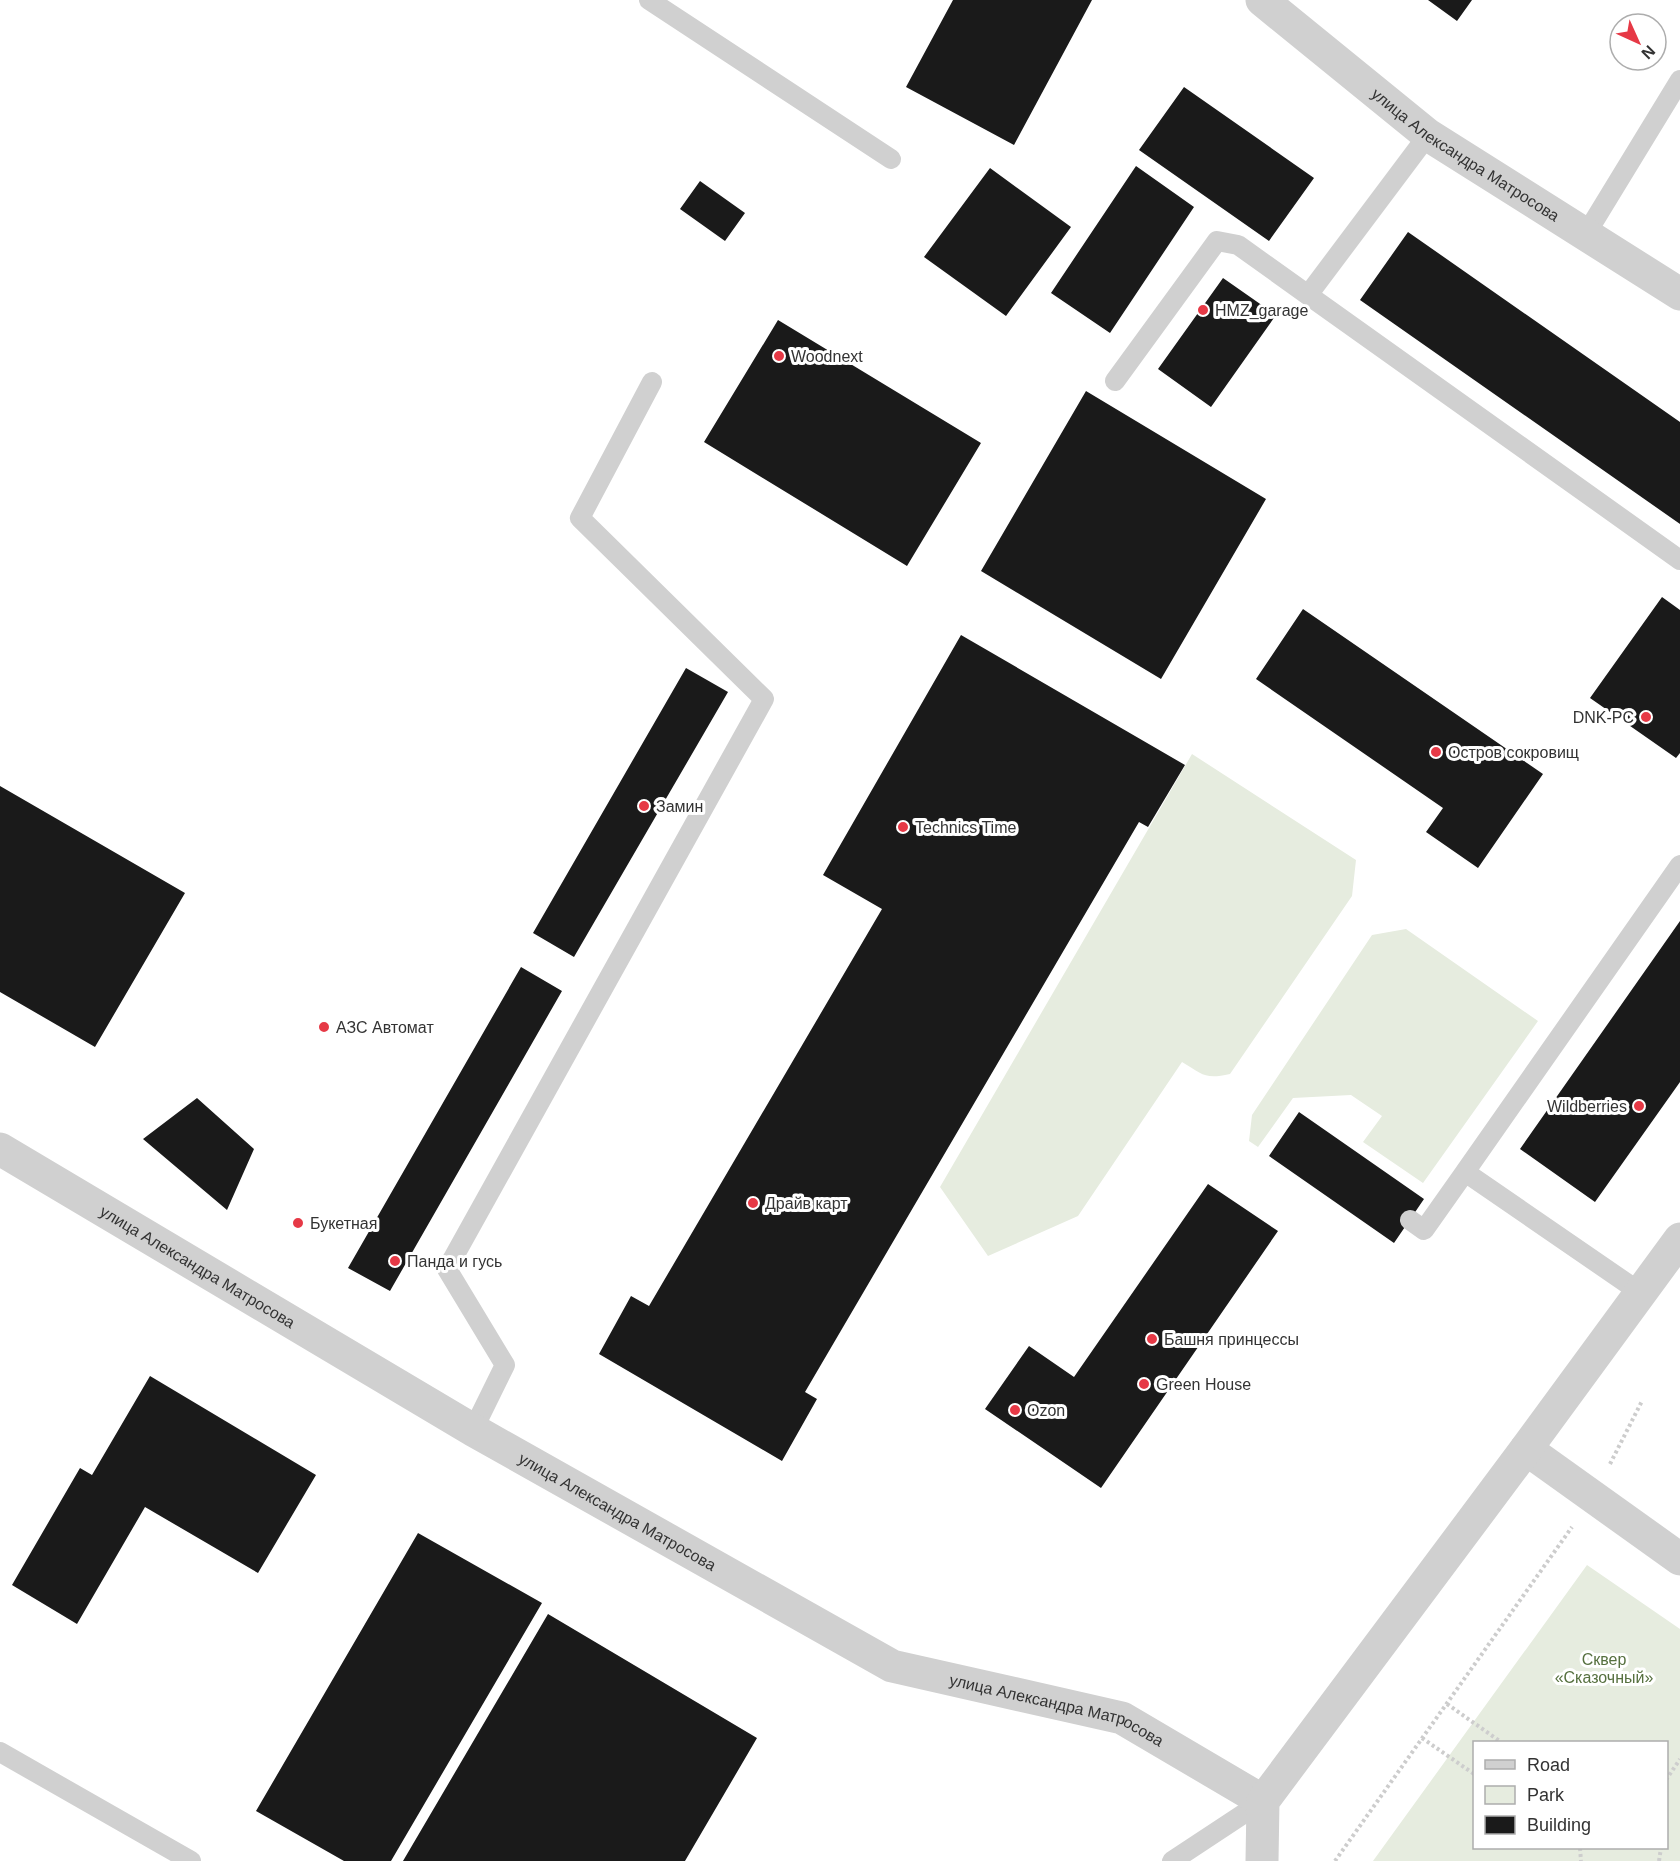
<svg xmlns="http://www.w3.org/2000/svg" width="1680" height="1861" font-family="Arial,sans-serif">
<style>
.green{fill:#e6ecdf;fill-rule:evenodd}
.building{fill:#1a1a1a}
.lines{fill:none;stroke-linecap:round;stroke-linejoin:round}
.path{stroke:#cdcdcd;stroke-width:4;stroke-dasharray:3 3;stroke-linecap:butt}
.lane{stroke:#d0d0d0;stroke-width:20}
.street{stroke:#d0d0d0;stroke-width:33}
.poi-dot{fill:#e63946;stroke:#fff;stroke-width:2}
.labels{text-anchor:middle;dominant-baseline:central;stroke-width:6;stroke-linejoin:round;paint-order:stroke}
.street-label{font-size:16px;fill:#333;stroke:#fff}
.poi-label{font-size:16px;fill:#333;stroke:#fff;text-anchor:start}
.park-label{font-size:16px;fill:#56703f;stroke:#fff}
</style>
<rect width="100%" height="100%" fill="#fff"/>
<path class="green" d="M 1192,754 L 1356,860 L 1352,896 L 1230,1074 C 1204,1080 1203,1074 1182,1062 L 1078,1216 L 988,1256 L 940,1187 Z
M 1406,929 L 1538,1021 L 1423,1183 L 1363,1142 L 1382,1116 L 1351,1095 L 1293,1098 L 1258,1147 L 1249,1141 L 1252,1115 L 1372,935 Z
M 1587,1565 L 1680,1629 L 1680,1861 L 1373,1861 ZM 1474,1742 L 1666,1742 L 1666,1848 L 1474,1848 Z"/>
<path class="building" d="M 953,0 L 1092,0 L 1014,145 L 906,87 Z
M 1428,0 L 1472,0 L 1457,21 Z
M 1184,87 L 1314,178 L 1269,241 L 1139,150 Z
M 1136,166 L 1194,207 L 1110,333 L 1051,293 Z
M 990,168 L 1071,227 L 1006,316 L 924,257 Z
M 700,181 L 745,213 L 725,241 L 680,209 Z
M 1408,232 L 1680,422 L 1680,524 L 1360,300 Z
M 1223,278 L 1276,315 L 1211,407 L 1158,369 Z
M 778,320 L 981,443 L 907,566 L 704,442 Z
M 1086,391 L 1266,499 L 1161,679 L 981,571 Z
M 1662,597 L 1680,610 L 1680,753 L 1676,758 L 1590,698 Z
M 1303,609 L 1543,774 L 1478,868 L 1426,832 L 1443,808 L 1256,679 Z
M 961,635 L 1185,765 L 1148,827 L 1139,822 L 805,1392 L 817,1399 L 782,1461 L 599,1354 L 631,1296 L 649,1306 L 882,909 L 823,875 Z
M 686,668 L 728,692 L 574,957 L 533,933 Z
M 0,786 L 185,893 L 95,1047 L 0,992 Z
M 1680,921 L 1680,1082 L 1595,1202 L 1520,1149 Z
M 521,967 L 562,991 L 390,1291 L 348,1268 Z
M 197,1098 L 254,1149 L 227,1210 L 143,1139 Z
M 1299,1112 L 1424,1199 L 1394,1243 L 1269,1156 Z
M 1208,1184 L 1278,1231 L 1101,1488 L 985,1409 L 1029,1346 L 1074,1377 Z
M 150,1376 L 316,1475 L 258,1573 L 145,1507 L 77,1624 L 12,1585 L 80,1468 L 92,1475 Z
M 418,1533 L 542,1603 L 391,1861 L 344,1861 L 256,1811 Z
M 548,1614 L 757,1738 L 685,1861 L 403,1861 Z"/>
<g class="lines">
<path class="path" d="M 1610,1464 L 1642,1401
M 1447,1704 L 1501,1742
M 1422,1738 L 1474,1774
M 1666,1780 L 1680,1759
M 1580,1848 L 1581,1861
M 1335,1861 L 1572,1527
M 1659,1861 L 1661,1848"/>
<path class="lane" d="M 649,0 L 891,159
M 1428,135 L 1308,295 L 1680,560
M 1586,234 L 1680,80
M 1115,381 L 1217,241 L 1238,245 L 1308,295
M 1465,1172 L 1680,865
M 1410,1220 L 1424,1230 L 1465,1172 L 1641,1293
M 473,1430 L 505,1365 L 447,1269 L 764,699 L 580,518 L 652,382
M 0,1752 L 191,1861
M 1172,1861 L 1263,1801"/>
<g class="street">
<path id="s1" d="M 1262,0 L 1428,135 L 1680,294"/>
<path id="s2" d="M 0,1149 L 473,1430 L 892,1666 L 1122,1718 L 1263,1801"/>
<path d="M 1526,1449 L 1680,1559"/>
<path d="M 1262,1861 L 1263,1801 L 1526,1449 L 1680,1239"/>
</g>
</g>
<g class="poi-dot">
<circle cx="1203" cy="310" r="6"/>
<circle cx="779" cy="356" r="6"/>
<circle cx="1646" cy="717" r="6"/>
<circle cx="1436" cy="752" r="6"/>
<circle cx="644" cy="806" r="6"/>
<circle cx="903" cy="827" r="6"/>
<circle cx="324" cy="1027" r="6"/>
<circle cx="1639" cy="1106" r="6"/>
<circle cx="753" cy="1203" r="6"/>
<circle cx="298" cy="1223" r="6"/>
<circle cx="395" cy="1261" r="6"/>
<circle cx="1152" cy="1339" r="6"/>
<circle cx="1144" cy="1384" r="6"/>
<circle cx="1015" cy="1410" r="6"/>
</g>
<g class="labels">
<g class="street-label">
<text stroke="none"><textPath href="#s1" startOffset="256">улица Александра Матросова</textPath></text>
<text stroke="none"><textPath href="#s2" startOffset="230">улица Александра Матросова</textPath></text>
<text stroke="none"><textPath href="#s2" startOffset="716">улица Александра Матросова</textPath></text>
<text stroke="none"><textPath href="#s2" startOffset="1202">улица Александра Матросова</textPath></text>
</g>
<g class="poi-label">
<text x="1215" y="310">HMZ_garage</text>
<text x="791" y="356">Woodnext</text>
<text x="1634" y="717" text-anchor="end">DNK-PC</text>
<text x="1448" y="752">Остров сокровищ</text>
<text x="656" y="806">Замин</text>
<text x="915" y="827">Technics Time</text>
<text x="336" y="1027">АЗС Автомат</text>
<text x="1627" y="1106" text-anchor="end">Wildberries</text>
<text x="765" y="1203">Драйв карт</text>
<text x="310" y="1223">Букетная</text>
<text x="407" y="1261">Панда и гусь</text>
<text x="1164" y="1339">Башня принцессы</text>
<text x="1156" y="1384">Green House</text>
<text x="1027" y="1410">Ozon</text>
</g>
<g class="park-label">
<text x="1604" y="1659">Сквер<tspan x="1604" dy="18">«Сказочный»</tspan></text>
</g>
</g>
<rect x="1473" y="1741" width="195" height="108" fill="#ffffff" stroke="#adadad" stroke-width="1.5"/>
<rect x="1485" y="1760" width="30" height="9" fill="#d0d0d0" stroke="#adadad" stroke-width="1.5"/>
<text x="1527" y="1771" font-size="18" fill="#333333">Road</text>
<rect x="1485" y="1786" width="30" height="18" fill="#e6ecdf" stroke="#adadad" stroke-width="1.5"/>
<text x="1527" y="1801" font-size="18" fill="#333333">Park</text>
<rect x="1485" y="1816" width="30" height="18" fill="#1a1a1a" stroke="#adadad" stroke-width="1.5"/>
<text x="1527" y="1831" font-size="18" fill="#333333">Building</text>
<g transform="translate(1638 42) rotate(135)"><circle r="28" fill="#ffffff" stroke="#adadad" stroke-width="1.5"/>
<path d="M0-4.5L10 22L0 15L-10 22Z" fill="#e63946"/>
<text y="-9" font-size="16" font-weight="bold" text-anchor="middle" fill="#333333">N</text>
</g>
</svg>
